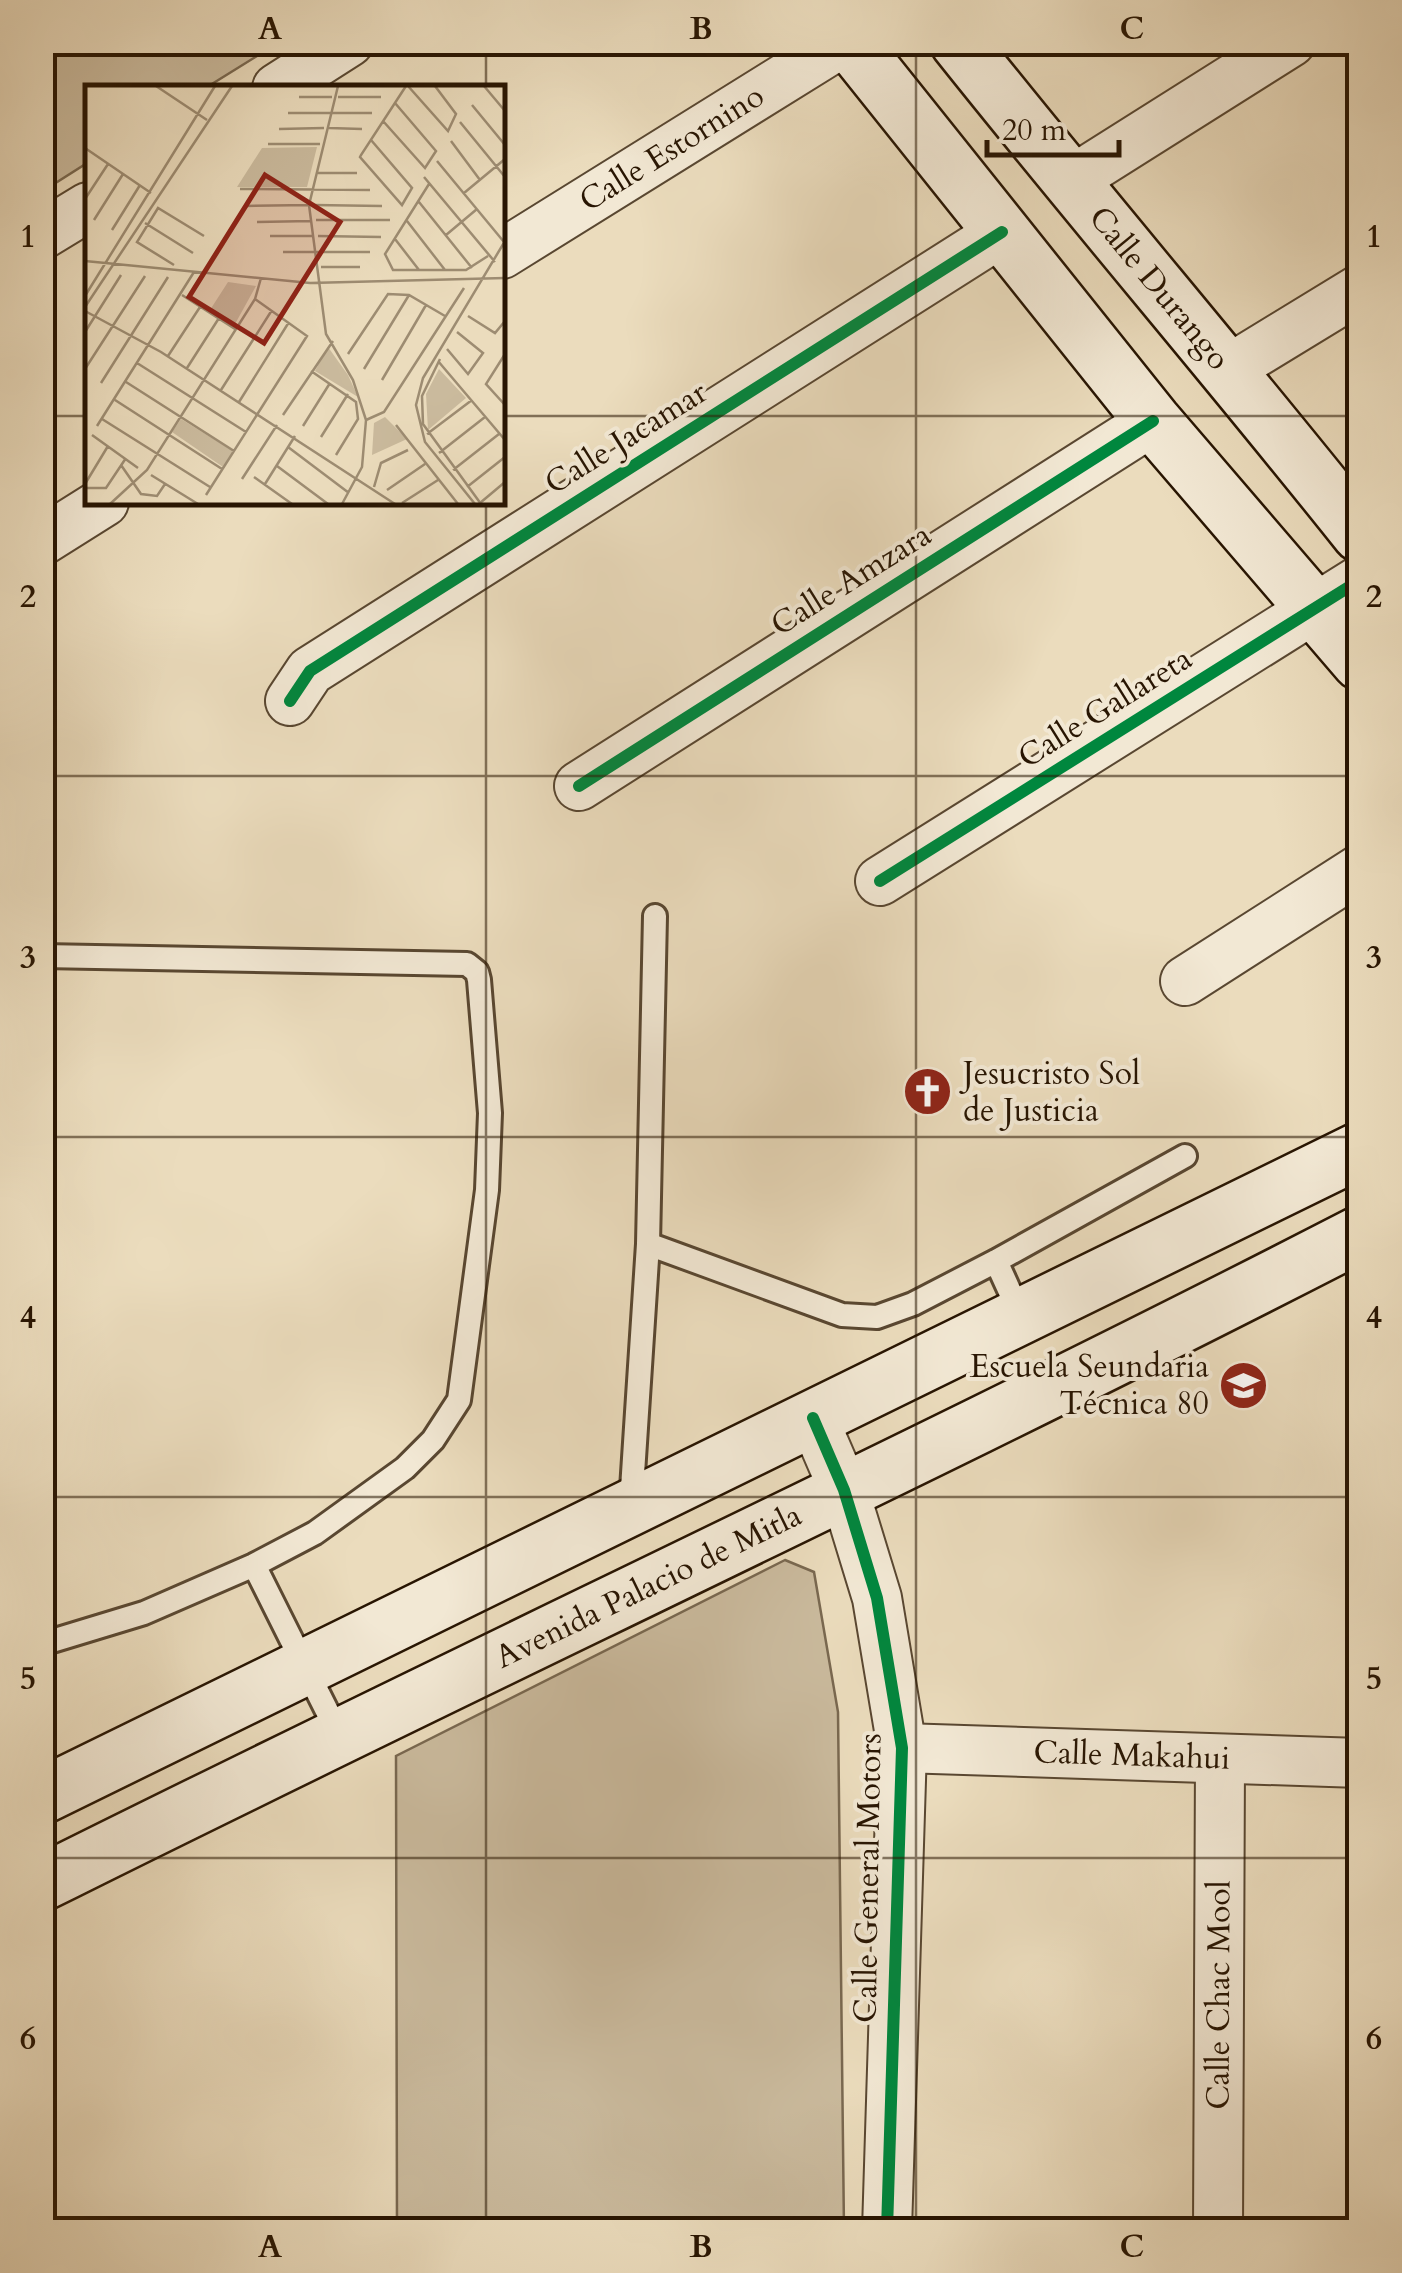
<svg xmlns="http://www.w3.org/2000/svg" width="1402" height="2273" font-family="Cardo,serif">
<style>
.green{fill:#caba9d;stroke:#796850;stroke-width:2.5}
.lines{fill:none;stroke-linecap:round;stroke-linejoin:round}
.service-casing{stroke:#594731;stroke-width:28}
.minor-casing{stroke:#594731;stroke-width:52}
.secondary-casing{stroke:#281502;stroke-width:60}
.service{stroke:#f2e8d4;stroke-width:22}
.minor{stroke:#f2e8d4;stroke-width:48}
.secondary{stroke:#f2e8d4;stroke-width:55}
.cycleway-casing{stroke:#f2e8d4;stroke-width:19}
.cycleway{stroke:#00873e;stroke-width:12}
.grid{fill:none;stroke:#281502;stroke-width:2.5;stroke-opacity:0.55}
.labels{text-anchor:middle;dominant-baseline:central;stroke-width:8;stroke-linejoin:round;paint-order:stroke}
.street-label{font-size:32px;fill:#281502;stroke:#f2e8d4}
.poi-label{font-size:32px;fill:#281502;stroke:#f2e8d4;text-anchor:start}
.inset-road{fill:none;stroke:#9d8c72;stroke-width:2.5}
.view{fill:#8f2418;fill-opacity:0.15;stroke:#8f2418;stroke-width:5}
.inset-edge{fill:none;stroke:#281502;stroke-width:5}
.neatline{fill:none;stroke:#281502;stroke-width:4}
.grid-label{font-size:32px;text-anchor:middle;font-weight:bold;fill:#281502}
</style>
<rect width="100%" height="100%" fill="#ebdcbd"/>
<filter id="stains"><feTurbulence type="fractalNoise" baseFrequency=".002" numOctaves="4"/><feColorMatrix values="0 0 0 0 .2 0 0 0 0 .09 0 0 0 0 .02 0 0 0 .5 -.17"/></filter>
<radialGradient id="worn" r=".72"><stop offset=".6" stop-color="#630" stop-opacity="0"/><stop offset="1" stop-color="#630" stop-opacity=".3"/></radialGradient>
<path class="green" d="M 43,42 L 278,42 L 278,43 L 207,87 L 88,88 L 87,163 L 43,191 Z
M 785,1560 L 814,1572 L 838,1712 L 844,2230 L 397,2230 L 396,1756 Z"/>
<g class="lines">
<defs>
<path id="service" d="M 42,956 L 467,964 L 477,972 L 479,980 L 490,1113 L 487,1190 L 459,1400 L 433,1440 L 405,1468 L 315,1533 L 254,1565 L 144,1613 L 42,1644
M 648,1244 L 842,1315 L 877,1317 L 913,1304 L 996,1261 L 1185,1156
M 996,1261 L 1021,1316
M 631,1504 L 648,1244 L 655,916
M 254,1565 L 339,1735"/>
<g id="minor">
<path d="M 277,88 L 349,42"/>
<path d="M 1069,182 L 1291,42"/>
<path d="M 42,235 L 88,207"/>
<path id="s1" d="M 502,254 L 843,42"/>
<path d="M 1229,369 L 1360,289"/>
<path d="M 42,541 L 104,502"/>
<path d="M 290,701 L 310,671 L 1002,232"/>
<path d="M 579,786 L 1153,421"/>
<path d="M 880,881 L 1360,580"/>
<path d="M 1185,981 L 1360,869"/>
<path d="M 813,1418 L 844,1490 L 877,1598 L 902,1748 L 887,2230"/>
<path id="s2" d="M 902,1748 L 1360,1763"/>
<path id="s3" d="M 1218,2230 L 1220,1759"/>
</g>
<g id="secondary">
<path d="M 850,42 L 1153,421 L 1360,662"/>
<path id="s4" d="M 958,42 C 1090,208 1228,368 1360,534"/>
<path d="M 42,1796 L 1360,1150"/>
<path id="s5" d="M 42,1883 C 480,1664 925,1458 1360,1234"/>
</g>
</defs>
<use href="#service" class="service-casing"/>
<use href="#minor" class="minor-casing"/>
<use href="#secondary" class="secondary-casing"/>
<use href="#service" class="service"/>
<use href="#minor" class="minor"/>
<use href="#secondary" class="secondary"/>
<defs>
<path id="cycleway" d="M 290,701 L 310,671 L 1002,232
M 579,786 L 1153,421
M 880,881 L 1360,580
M 813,1418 L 844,1490 L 877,1598 L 902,1748 L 887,2230"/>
</defs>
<use href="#cycleway" class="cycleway-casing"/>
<use href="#cycleway" class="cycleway"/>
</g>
<path class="grid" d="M 486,42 L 486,88M 916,42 L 916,2230M 42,416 L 88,416M 502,416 L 1360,416M 486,502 L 486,2230M 42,776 L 1360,776M 42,1137 L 1360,1137M 42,1497 L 1360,1497M 42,1858 L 1360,1858"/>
<defs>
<symbol id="church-disc" viewBox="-11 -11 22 22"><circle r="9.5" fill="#8f2418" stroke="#f2e8d4"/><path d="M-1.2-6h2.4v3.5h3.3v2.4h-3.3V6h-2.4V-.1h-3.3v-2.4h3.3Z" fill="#fff"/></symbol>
<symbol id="school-disc" viewBox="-11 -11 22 22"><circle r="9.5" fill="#8f2418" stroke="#f2e8d4"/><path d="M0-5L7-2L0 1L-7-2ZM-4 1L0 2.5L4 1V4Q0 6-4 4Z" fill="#fff"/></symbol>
</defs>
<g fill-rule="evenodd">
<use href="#church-disc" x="900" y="1064" width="55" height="55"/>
<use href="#school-disc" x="1216" y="1358" width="55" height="55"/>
</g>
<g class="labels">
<g class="street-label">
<text stroke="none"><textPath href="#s1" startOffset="200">Calle Estornino</textPath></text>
<text stroke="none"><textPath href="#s4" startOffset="318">Calle Durango</textPath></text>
<text transform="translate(626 438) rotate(-32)">Calle Jacamar</text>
<text transform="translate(851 580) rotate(-32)">Calle Amzara</text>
<text transform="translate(1105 708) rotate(-32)">Calle Gallareta</text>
<text stroke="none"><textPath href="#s5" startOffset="675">Avenida Palacio de Mitla</textPath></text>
<text stroke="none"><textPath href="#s2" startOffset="230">Calle Makahui</textPath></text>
<text transform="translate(868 1878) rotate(-89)">Calle General Motors</text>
<text stroke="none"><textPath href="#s3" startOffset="235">Calle Chac Mool</textPath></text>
</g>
<g class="poi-label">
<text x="963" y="1074">Jesucristo Sol<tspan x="963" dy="37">de Justicia</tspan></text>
<text x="1209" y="1367" text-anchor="end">Escuela Seundaria<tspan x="1209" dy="37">Técnica 80</tspan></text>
</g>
</g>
<g transform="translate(85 85)">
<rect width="420" height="420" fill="#ebdcbd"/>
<path d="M 232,62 L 222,102 L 152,102 L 177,63 ZM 143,197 L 171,201 L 150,239 L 125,225 ZM 243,262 L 263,290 L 273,312 L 230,286 ZM 354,284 L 381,313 L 343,345 L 341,309 ZM 300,332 L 322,354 L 287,370 L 289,338 ZM 96,334 L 148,366 L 138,382 L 87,347 Z" fill="#caba9d"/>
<path class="inset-road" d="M 71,1 L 122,35M 253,1 L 224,120 L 241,249 L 268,295 L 281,335 L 277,382 L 257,419M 323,1 L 363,46 L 371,29 L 350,1M 399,1 L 420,26M 214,12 L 247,12M 253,12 L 296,12M 387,20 L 420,60M 203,28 L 287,28M 298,36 L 340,83 L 351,66 L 310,18M 375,37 L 420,92M 244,43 L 277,44M 194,44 L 239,43M 286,55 L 327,103 L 317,120 L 275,72 L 276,70 L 321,1M 366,56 L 395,95M 183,59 L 235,59M 0,63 L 66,108M 352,76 L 419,157M 233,88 L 272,88M 339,92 L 410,177M 344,99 L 300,169 L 308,185 L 381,185 L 403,171M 155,104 L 285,105M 379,108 L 420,74M 0,114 L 23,79M 334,117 L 387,183M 229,120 L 297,121M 160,121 L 224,120M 9,135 L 38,89M 231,135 L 305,135M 322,136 L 360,185M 172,137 L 226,136M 60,138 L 108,168M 27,145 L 55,100M 361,150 L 392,124M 185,151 L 228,151M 233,151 L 296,152M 310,154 L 334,185M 198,167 L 285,167M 0,176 L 225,198 L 420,193M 89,180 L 52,157 L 73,123 L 119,151M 236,182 L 275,182M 97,210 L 150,244M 0,211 L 130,1M 0,222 L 147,1M 0,226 L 76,267 L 310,419M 383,231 L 410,248 L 420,236M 0,247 L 36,190M 362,264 L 383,289 L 398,268 L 372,247M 263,269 L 303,209 L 324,210 L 360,231M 420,269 L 401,299 L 420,320M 83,271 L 115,222M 355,274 L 337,311 L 338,339 L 396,419M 353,276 L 420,355M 52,278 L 161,347M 102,283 L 134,233M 0,284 L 60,191M 279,284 L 324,210M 226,286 L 271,317 L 273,334 L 251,370M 297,295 L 341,220M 41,297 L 149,366M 16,298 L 83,192M 136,305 L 187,225M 30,315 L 137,384M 154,317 L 204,237M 198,330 L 248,256M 17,334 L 125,402M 281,335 L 299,327 L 379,203M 311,340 L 373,419M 12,341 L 109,187M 218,341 L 245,298M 342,349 L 387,315M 7,350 L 53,383M 236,352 L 263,309M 203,362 L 264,408M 354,368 L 400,332M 36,380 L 56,409 L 72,411 L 80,399M 192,381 L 243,419M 368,385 L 414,349M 66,390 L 113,419M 169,392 L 207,419M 157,394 L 192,340M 0,399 L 23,361M 180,399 L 210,351M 289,402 L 296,378 L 323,365M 382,402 L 420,372M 0,403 L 21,403 L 41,373M 302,405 L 340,379M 121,410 L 222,251 L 170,214M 317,418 L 353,395M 395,418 L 420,397M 25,419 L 62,385 L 170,214 L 176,193M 390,419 L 340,357 L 331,320 L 338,293 L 420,156"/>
<path class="view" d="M 180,90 L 255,137 L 179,258 L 104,212 Z"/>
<rect width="420" height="420" class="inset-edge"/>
</g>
<rect width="1402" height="2273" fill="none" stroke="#ebdcbd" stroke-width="110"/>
<path d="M987 140v15h132v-15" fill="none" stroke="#281502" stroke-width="5"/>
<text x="1002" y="140" font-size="30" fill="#281502" stroke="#f2e8d4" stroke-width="8" paint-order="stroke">20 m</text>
<rect x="55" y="55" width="1292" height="2163" class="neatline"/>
<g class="grid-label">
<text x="270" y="39">A</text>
<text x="701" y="39">B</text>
<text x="1132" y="39">C</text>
<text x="28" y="247">1</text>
<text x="1374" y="247">1</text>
<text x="28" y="607">2</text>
<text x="1374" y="607">2</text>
<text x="28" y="968">3</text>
<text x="1374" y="968">3</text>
<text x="28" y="1328">4</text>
<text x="1374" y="1328">4</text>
<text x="28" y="1689">5</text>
<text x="1374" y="1689">5</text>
<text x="28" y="2049">6</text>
<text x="1374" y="2049">6</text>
<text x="270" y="2257">A</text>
<text x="701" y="2257">B</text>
<text x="1132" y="2257">C</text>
</g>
<rect width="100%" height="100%" filter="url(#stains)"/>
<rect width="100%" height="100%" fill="url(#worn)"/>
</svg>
